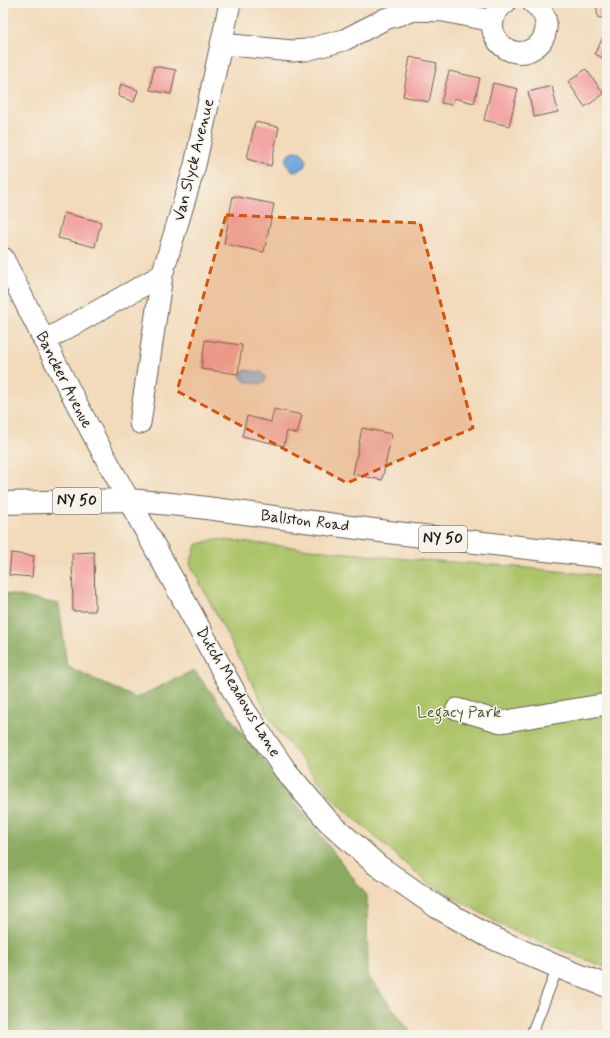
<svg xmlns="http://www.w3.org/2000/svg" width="610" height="1038" font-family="Mynerve,sans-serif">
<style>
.green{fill:#adc56b;stroke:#647044}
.forest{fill:#8aaa5f;stroke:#53633e}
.water{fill:#6fa7de;stroke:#46627d}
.building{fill:#f3a6a4}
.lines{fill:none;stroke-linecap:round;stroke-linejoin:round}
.lane-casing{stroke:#675e53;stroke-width:12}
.street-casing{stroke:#675e53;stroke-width:23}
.secondary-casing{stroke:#675e53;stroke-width:24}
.primary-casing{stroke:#675e53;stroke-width:24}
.lane{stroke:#fff;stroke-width:10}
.street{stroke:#fff;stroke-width:21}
.secondary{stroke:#fff;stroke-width:22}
.primary{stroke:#fff;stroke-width:22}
.marked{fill:#d4530e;fill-opacity:0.2;stroke:#d4530e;stroke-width:3;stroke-dasharray:8 5;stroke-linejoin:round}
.labels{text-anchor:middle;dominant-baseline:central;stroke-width:3;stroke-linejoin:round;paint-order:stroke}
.shield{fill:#f7f3e8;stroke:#5e5c59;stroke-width:1}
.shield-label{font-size:15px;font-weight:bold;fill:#1c1c1c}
.street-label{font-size:16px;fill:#1c1c1c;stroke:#f7f3e8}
.park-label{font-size:16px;fill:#4f5738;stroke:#f7f3e8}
</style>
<rect width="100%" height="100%" fill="#f7f3e8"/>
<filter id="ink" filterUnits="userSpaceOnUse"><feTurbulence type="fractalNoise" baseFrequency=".025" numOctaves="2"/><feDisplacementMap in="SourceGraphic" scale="8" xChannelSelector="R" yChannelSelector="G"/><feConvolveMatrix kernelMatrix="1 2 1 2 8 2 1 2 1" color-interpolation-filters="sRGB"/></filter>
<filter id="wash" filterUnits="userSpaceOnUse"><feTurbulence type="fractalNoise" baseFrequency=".012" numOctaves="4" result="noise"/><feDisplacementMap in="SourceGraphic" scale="16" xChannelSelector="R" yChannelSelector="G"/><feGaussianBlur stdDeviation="0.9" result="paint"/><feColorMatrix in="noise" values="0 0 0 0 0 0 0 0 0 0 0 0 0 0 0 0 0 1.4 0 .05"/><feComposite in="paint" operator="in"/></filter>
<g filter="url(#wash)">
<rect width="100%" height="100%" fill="#f2daba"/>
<path class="green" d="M 215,539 L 405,559 L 497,565 L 607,576 L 607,968 L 507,928 L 425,881 L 335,801 L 275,727 L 190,564 L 196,545 Z"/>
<path class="forest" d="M 3,593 L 59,604 L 67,666 L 136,698 L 194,670 L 367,896 L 368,976 L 413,1035 L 3,1035 Z"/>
<path class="water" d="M286 161a10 10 0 1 1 20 0a10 10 0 1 1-20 0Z
M 246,370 L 262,372 L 266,378 L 264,382 L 261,384 C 253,383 242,384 240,375 L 242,372 Z"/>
<g id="blocks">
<path class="building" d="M 596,3 L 607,3 L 607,17 L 598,18 Z
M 607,29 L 607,60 L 595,54 Z
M 410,57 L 437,63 L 429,102 L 403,96 Z
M 154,66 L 176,70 L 171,94 L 150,90 Z
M 586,69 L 604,94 L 585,107 L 568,82 Z
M 449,71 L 480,78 L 474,103 L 454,98 L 452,105 L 441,103 Z
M 493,83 L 518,89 L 509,126 L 484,120 Z
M 121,84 L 138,90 L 134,102 L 118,96 Z
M 552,86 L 558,112 L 534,117 L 528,92 Z
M 255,122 L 279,127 L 271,166 L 247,159 Z
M 233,196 L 274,204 L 264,252 L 224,244 Z
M 64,213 L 101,222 L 95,247 L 58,238 Z
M 205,340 L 242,345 L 238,374 L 201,369 Z
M 274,409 L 302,415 L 297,434 L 287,431 L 284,446 L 242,436 L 247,416 L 271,422 Z
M 362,428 L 392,434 L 382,480 L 353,474 Z
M 94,552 L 95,611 L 73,611 L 72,553 Z
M 11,553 L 34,556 L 32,577 L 9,575 Z"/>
</g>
</g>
<g filter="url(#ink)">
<use href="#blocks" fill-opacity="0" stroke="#675e53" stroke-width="1"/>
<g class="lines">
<defs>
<path id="lane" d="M 531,1035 L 558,967"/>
<path id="street" d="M 505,3 C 473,26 509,70 538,45 C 543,41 545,35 546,29 C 547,18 542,9 533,3
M 222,44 L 292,51 L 306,50 L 344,40 L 385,19 L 415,10 L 444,11 L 493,21
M 3,258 C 43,339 84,421 129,500
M 44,341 L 162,275
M 140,423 L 162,275 L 195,165 L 230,3
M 457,709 L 501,722 L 607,704"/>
<path id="secondary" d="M 129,500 L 244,710 L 285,770 L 328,821 L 377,865 L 437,907 L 488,936 L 558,967 L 607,986"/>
<path id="primary" d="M 3,503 L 129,500 L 191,506 L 396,533 L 607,557"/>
</defs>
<use href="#lane" class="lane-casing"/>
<use href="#street" class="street-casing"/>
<use href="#secondary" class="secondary-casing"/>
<use href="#primary" class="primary-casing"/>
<use href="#lane" class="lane"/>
<use href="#street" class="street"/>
<use href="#secondary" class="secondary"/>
<use href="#primary" class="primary"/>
</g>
</g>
<path class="marked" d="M 226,215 L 420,223 L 473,428 L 347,483 L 177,391 Z"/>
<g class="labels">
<g class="shield">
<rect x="53" y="488" width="48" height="26" rx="3"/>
<rect x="419" y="526" width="48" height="26" rx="3"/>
</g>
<g class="shield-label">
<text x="77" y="501">NY 50</text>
<text x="443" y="539">NY 50</text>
</g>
<g class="street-label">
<text transform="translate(194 160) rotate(-76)">Van Slyck Avenue</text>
<text transform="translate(64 380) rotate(63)">Bancker Avenue</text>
<text transform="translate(305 521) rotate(7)">Ballston Road</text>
<text transform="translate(238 692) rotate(59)">Dutch Meadows Lane</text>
</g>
<g class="park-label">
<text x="459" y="712">Legacy Park</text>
</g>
</g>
<rect width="610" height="1038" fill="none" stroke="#f7f3e8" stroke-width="16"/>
</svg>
